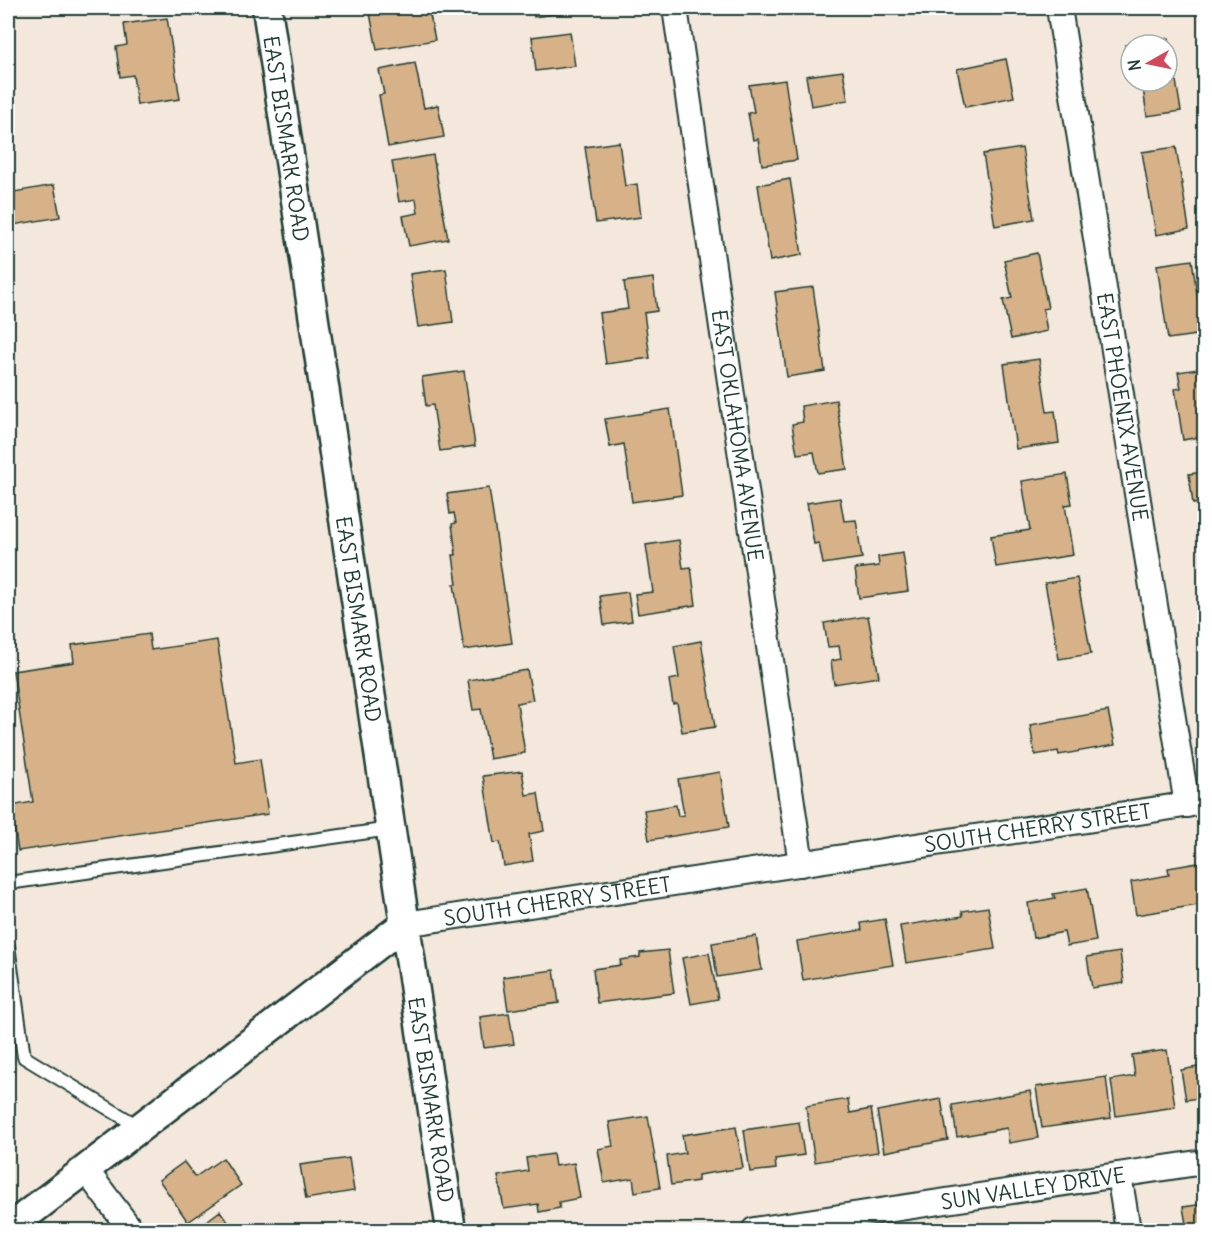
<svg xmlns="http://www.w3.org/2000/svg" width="1212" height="1238" font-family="Delius,sans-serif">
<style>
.building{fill:#d7b288;stroke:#1f3d34;stroke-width:1.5}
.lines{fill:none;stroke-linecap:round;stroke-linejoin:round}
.service-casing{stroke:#1f3d34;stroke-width:16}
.minor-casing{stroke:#1f3d34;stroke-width:28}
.tertiary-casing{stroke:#1f3d34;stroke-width:33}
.service{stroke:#fff;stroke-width:12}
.minor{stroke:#fff;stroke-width:24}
.tertiary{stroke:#fff;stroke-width:28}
.labels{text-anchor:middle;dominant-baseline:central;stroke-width:4.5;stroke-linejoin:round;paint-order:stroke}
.street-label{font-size:21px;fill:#1f3d34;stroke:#fff}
</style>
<rect width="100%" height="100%" fill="#f3e8db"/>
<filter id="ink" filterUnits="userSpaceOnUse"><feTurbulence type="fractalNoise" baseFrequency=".0167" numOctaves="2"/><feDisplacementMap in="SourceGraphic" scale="12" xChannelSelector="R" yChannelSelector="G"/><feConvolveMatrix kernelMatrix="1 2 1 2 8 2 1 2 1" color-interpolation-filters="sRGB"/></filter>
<g filter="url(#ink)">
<path class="building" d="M 369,8 L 404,8 L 405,14 L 429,10 L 435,40 L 377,50 Z
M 533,8 L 600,8 L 534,17 Z
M 167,18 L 180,99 L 137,105 L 133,75 L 120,77 L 116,47 L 127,45 L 124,24 Z
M 570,32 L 575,66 L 536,71 L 532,37 Z
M 1169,38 L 1181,111 L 1147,116 L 1142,81 L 1167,81 L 1167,45 L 1131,45 L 1130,77 L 1125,45 Z
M 1006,59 L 1014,97 L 965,107 L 957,69 Z
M 415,63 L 424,108 L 438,105 L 444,137 L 388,147 L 379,95 L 384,94 L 379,70 Z
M 843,71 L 848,100 L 811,106 L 806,76 Z
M 785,80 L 797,160 L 762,165 L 758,139 L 753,140 L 748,113 L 754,112 L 749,85 Z
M 619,142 L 625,186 L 637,184 L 641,217 L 596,223 L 585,147 Z
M 1176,147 L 1189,229 L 1156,235 L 1142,152 Z
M 1022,148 L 1034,219 L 995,226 L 983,154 Z
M 433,155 L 448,239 L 409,246 L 403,216 L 418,213 L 416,199 L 399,202 L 392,162 Z
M 790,179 L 802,255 L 770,261 L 758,185 Z
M 54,185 L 60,217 L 13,225 L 8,193 Z
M 1037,253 L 1048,308 L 1043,309 L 1047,331 L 1011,339 L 1003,300 L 1012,298 L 1004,260 Z
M 1192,260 L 1203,334 L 1168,339 L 1157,265 Z
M 446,269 L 453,322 L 418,327 L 410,274 Z
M 653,278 L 657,311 L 644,313 L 650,358 L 606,364 L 599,313 L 628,309 L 624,282 Z
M 813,287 L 825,371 L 787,377 L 775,292 Z
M 1039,359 L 1047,412 L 1055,411 L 1059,443 L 1016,449 L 1004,364 Z
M 1204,368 L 1204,436 L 1183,440 L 1175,389 L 1181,388 L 1178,372 Z
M 464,371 L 475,446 L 440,451 L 433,405 L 426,406 L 422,377 Z
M 836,400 L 847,469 L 818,473 L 814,452 L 797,454 L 792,424 L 803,422 L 801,406 Z
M 670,409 L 682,495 L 632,502 L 624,444 L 610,447 L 605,419 Z
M 1204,472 L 1204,516 L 1203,502 L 1193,504 L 1189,474 Z
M 1067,474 L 1072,504 L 1065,505 L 1073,555 L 996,567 L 991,536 L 1030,530 L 1022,481 Z
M 489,488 L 512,643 L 464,650 L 454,584 L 457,584 L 453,555 L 456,555 L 452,524 L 456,523 L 454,513 L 450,514 L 447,494 Z
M 840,498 L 844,521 L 856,520 L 862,558 L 823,564 L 819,543 L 814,544 L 807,503 Z
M 679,540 L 683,568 L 691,567 L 696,605 L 638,614 L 635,594 L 653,592 L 646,545 Z
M 903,553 L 908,591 L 859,598 L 855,569 L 879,566 L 878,557 Z
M 1077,578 L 1091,654 L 1059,659 L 1045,583 Z
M 628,592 L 632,621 L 604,625 L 600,596 Z
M 868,616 L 879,677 L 834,684 L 831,661 L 841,659 L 839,646 L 828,647 L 824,623 Z
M 149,634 L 151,650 L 217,640 L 236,763 L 260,759 L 268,814 L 18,851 L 11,806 L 33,802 L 13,671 L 74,662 L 72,645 Z
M 701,641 L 715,727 L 682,732 L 677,703 L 673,704 L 669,680 L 679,678 L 674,646 Z
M 527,670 L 533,700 L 517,703 L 525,753 L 490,759 L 481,709 L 473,710 L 468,680 Z
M 1108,711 L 1115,745 L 1059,755 L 1058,751 L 1035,755 L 1030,725 Z
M 522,771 L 526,795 L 538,793 L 544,831 L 529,834 L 533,861 L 504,866 L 500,842 L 494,843 L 483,776 Z
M 720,772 L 729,827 L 649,840 L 644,810 L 676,805 L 678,816 L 684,815 L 678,779 Z
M 1204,862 L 1204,904 L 1136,915 L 1131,882 L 1169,875 L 1168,868 Z
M 1087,888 L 1096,941 L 1067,946 L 1064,932 L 1033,938 L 1028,903 L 1055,898 L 1053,894 Z
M 988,907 L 995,949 L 906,963 L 900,926 L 963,916 L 962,911 Z
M 885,919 L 893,965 L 803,980 L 797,941 L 862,930 L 861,923 Z
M 756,936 L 762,970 L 717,977 L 712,943 Z
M 668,950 L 674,993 L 597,1003 L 593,969 L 621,965 L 620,960 L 640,957 L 640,953 Z
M 1120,952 L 1124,983 L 1092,988 L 1087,957 Z
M 709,953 L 718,999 L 691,1004 L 682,958 Z
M 554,970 L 559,1003 L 508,1010 L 503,977 Z
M 509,1013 L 514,1044 L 484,1048 L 480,1017 Z
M 1167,1050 L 1175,1107 L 1116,1116 L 1111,1080 L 1135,1076 L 1132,1055 Z
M 1203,1066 L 1204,1097 L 1186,1100 L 1181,1070 Z
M 1106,1077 L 1111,1118 L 1042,1128 L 1036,1087 Z
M 1030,1091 L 1038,1138 L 1009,1143 L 1007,1128 L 957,1137 L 952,1105 Z
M 848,1099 L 850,1113 L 871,1109 L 878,1152 L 815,1162 L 806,1106 Z
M 941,1099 L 948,1140 L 884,1152 L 877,1111 Z
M 648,1116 L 660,1188 L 635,1192 L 633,1178 L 604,1183 L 598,1149 L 613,1146 L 609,1122 Z
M 799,1122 L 804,1155 L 775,1159 L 776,1169 L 750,1172 L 744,1130 Z
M 736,1127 L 743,1168 L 698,1175 L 698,1181 L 671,1185 L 667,1156 L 685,1153 L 682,1135 Z
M 553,1154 L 555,1166 L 574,1163 L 580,1198 L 559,1202 L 560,1208 L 539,1212 L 538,1204 L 504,1209 L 498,1176 L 528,1171 L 526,1158 Z
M 223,1158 L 241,1185 L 188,1222 L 159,1180 L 184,1162 L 195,1177 Z
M 349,1158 L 354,1191 L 306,1199 L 300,1165 Z
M 1204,1204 L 1204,1230 L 1187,1230 L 1183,1207 Z
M 220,1211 L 234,1230 L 197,1230 L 196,1229 Z"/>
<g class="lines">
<defs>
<path id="service" d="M 8,883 L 390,829
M 8,946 L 24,1057 L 139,1127"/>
<g id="minor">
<path id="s1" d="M 675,8 L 801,864"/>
<path id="s2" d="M 1059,8 L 1187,805"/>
<path id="s3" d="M 405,924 L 1204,802"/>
<path d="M 85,1169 L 131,1230"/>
<path d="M 1119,1175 L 1128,1230"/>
<path id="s4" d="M 754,1230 L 1204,1162"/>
</g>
<g id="tertiary">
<path id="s5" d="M 267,8 L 451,1230"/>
<path d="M 8,1229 L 405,924"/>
</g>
</defs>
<use href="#service" class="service-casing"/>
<use href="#minor" class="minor-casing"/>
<use href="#tertiary" class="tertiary-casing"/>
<use href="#service" class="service"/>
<use href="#minor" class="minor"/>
<use href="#tertiary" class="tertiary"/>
</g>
</g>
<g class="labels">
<g class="street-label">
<text stroke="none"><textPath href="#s5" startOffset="132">EAST BISMARK ROAD</textPath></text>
<text stroke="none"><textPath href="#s2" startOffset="404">EAST PHOENIX AVENUE</textPath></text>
<text stroke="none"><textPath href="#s1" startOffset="432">EAST OKLAHOMA AVENUE</textPath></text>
<text stroke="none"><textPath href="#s5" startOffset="618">EAST BISMARK ROAD</textPath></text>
<text stroke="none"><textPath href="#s3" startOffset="640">SOUTH CHERRY STREET</textPath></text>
<text stroke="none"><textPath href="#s3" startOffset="154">SOUTH CHERRY STREET</textPath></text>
<text stroke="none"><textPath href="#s5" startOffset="1104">EAST BISMARK ROAD</textPath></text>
<text stroke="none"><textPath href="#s4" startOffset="282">SUN VALLEY DRIVE</textPath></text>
</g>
</g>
<rect width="1212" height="1238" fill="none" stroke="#fff" stroke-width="30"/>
<rect x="15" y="15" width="1182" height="1208" fill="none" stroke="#1f3d34" stroke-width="2" filter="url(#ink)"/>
<g transform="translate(1149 63) rotate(261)"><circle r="28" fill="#ffffff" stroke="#a5b1ae" stroke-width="1.5"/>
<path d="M0-4.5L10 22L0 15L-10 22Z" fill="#d1495b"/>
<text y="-9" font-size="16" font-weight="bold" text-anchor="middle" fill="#1f3d34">N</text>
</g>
</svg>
